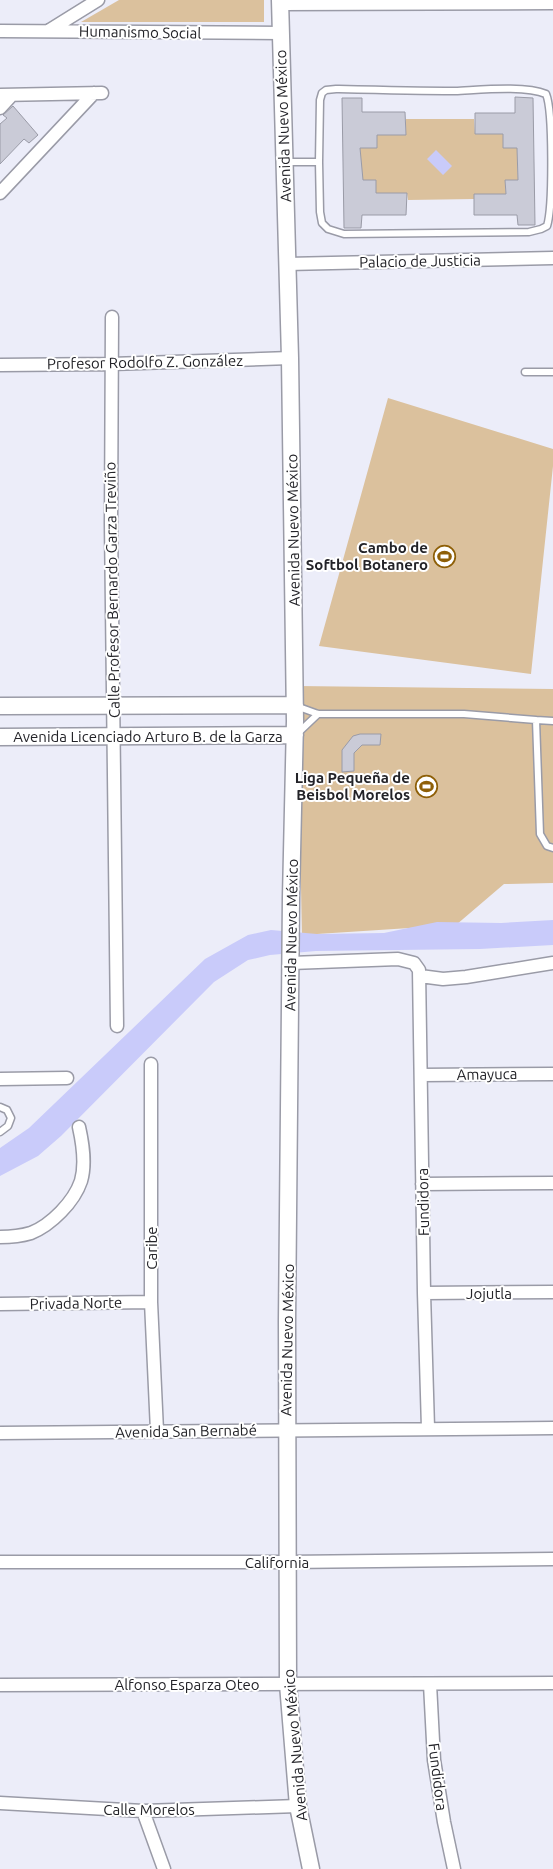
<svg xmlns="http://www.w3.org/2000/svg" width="553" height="1869" font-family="Ubuntu,sans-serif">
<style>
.green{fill:#dbc19d}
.water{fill:#c9cbfa}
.building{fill:#cacbd7;stroke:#9a9ba7}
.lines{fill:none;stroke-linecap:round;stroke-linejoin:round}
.service-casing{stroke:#9a9ba7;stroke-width:9}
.minor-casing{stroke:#9a9ba7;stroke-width:15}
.tertiary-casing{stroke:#9a9ba7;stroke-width:19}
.service{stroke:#fff;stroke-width:6}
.minor{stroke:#fff;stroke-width:12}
.tertiary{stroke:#fff;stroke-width:16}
.labels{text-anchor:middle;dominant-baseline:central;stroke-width:4;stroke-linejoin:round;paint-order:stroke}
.street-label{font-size:15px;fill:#232328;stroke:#fff}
.poi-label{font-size:15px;font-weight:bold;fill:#232328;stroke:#fff;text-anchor:end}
</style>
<rect width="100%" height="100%" fill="#ecedf9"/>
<path class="green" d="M 119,0 L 264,0 L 264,22 L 81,22 Z
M 406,119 L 474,119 L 475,134 L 503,134 L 503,148 L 517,148 L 518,180 L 505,180 L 506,194 L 474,194 L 474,199 L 408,200 L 407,193 L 376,193 L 376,180 L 361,180 L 360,148 L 377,148 L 377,135 L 406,135 Z
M 388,398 L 553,449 L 553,466 L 531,674 L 319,646 Z
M 297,686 L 553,689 L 553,883 L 504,884 L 456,925 L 317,934 L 302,937 Z"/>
<path class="water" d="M 436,150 L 452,166 L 443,175 L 427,159 Z
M 553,920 L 553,945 L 480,949 L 316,951 L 270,955 L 248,960 L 214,982 L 61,1136 L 38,1156 L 0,1176 L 0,1148 L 29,1128 L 205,959 L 248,935 L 271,930 L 317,934 L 384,933 L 437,922 L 501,923 Z"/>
<path class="building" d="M 515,97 L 533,98 L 535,225 L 518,225 L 517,215 L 474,215 L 474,194 L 506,194 L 505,180 L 518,180 L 517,148 L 503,148 L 503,134 L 475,134 L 475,113 L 515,113 Z
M 342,98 L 362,98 L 362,112 L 405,112 L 406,135 L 377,135 L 377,148 L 360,148 L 363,180 L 376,180 L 376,193 L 407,193 L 406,215 L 362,215 L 361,228 L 344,228 Z
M 13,106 L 38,135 L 29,143 L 24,139 L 0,164 L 0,124 L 7,118 L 3,115 Z
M 360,734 L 381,734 L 380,745 L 362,745 L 354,753 L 354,771 L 342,772 L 342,750 L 353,736 Z"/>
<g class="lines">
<defs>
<path id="service" d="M 336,89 C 376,90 415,91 455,91 C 479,90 525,85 546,94 C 553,110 553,207 547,226 L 541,229 L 529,232 L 344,234 L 328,229 L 322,223 L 320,212 L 319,162 L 320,100 L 322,93 L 326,90 Z
M 285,162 L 319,162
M 525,372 L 553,372
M 296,706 L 318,714 L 464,714 L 536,720
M 553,721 L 536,720 L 540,834 L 547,846 L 553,848
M 298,733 L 318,714
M 0,1107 L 7,1110 L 11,1118 L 8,1126 L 0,1132"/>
<path id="minor" d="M 280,4 L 553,3
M 0,31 L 281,33
M 48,31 L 98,0
M 0,95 L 102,93
M 0,108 L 12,95
M 0,193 L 94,93
M 287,264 L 553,258
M 112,317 L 111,524 L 117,1026
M 0,365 L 111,364 L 290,358
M 291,963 L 398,959 L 414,963 L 419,970 L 424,1293 L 428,1428
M 420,976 L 443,979 L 466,977 L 553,963
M 151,1064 L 151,1302 L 157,1431
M 421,1075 L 553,1074
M 0,1079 L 67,1078
M 422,1184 L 553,1183
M 0,1237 C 10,1237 21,1236 31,1233 C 51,1225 74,1202 81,1181 C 86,1164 83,1145 79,1127
M 424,1293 L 553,1292
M 0,1304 L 151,1302
M 0,1433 L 553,1428
M 0,1562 L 288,1562 L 553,1559
M 430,1684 L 434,1760 L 444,1822 L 454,1869
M 0,1685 L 553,1683
M 0,1803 L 143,1811 L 298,1806
M 143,1811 L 164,1869"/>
<path id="tertiary" d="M 280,0 L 290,358 L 295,721 L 291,897 L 287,1322 L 288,1684 L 298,1806 L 311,1869
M 0,706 L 295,705
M 0,737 L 295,735"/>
</defs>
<use href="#service" class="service-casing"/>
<use href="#minor" class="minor-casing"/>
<use href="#tertiary" class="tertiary-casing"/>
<use href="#service" class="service"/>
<use href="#minor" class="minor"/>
<use href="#tertiary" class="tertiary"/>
</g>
<defs>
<symbol id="stadium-ring" viewBox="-11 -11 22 22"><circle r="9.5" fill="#fff" stroke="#8e5f07" stroke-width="1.5"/><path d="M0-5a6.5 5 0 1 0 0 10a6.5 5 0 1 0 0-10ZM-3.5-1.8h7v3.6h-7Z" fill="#8e5f07"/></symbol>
</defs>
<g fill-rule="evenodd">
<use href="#stadium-ring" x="432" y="544" width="25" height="25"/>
<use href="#stadium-ring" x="414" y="774" width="25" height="25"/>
</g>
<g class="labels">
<g class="street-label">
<text transform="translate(140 32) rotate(1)">Humanismo Social</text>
<text transform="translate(283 126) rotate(-92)">Avenida Nuevo México</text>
<text transform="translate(420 261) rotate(-1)">Palacio de Justicia</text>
<text transform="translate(145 362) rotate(-1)">Profesor Rodolfo Z. González</text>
<text transform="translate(293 530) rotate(-91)">Avenida Nuevo México</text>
<text transform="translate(112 590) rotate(-91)">Calle Profesor Bernardo Garza Treviño</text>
<text x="148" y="736">Avenida Licenciado Arturo B. de la Garza</text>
<text transform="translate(291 935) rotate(-89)">Avenida Nuevo México</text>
<text transform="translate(487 1074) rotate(-1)">Amayuca</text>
<text transform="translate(423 1202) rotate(-91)">Fundidora</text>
<text transform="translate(151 1248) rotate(-90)">Caribe</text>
<text x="489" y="1293">Jojutla</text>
<text transform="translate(76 1303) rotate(-1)">Privada Norte</text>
<text transform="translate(287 1340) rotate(-89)">Avenida Nuevo México</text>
<text transform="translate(186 1431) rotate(-1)">Avenida San Bernabé</text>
<text x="277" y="1562">California</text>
<text x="187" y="1684">Alfonso Esparza Oteo</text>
<text transform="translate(295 1745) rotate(-95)">Avenida Nuevo México</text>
<text transform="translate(438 1777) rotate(83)">Fundidora</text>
<text x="149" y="1809">Calle Morelos</text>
</g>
<g class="poi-label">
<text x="428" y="547">Cambo de<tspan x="428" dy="17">Softbol Botanero</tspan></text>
<text x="410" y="777">Liga Pequeña de<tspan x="410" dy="17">Beisbol Morelos</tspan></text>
</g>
</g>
</svg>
